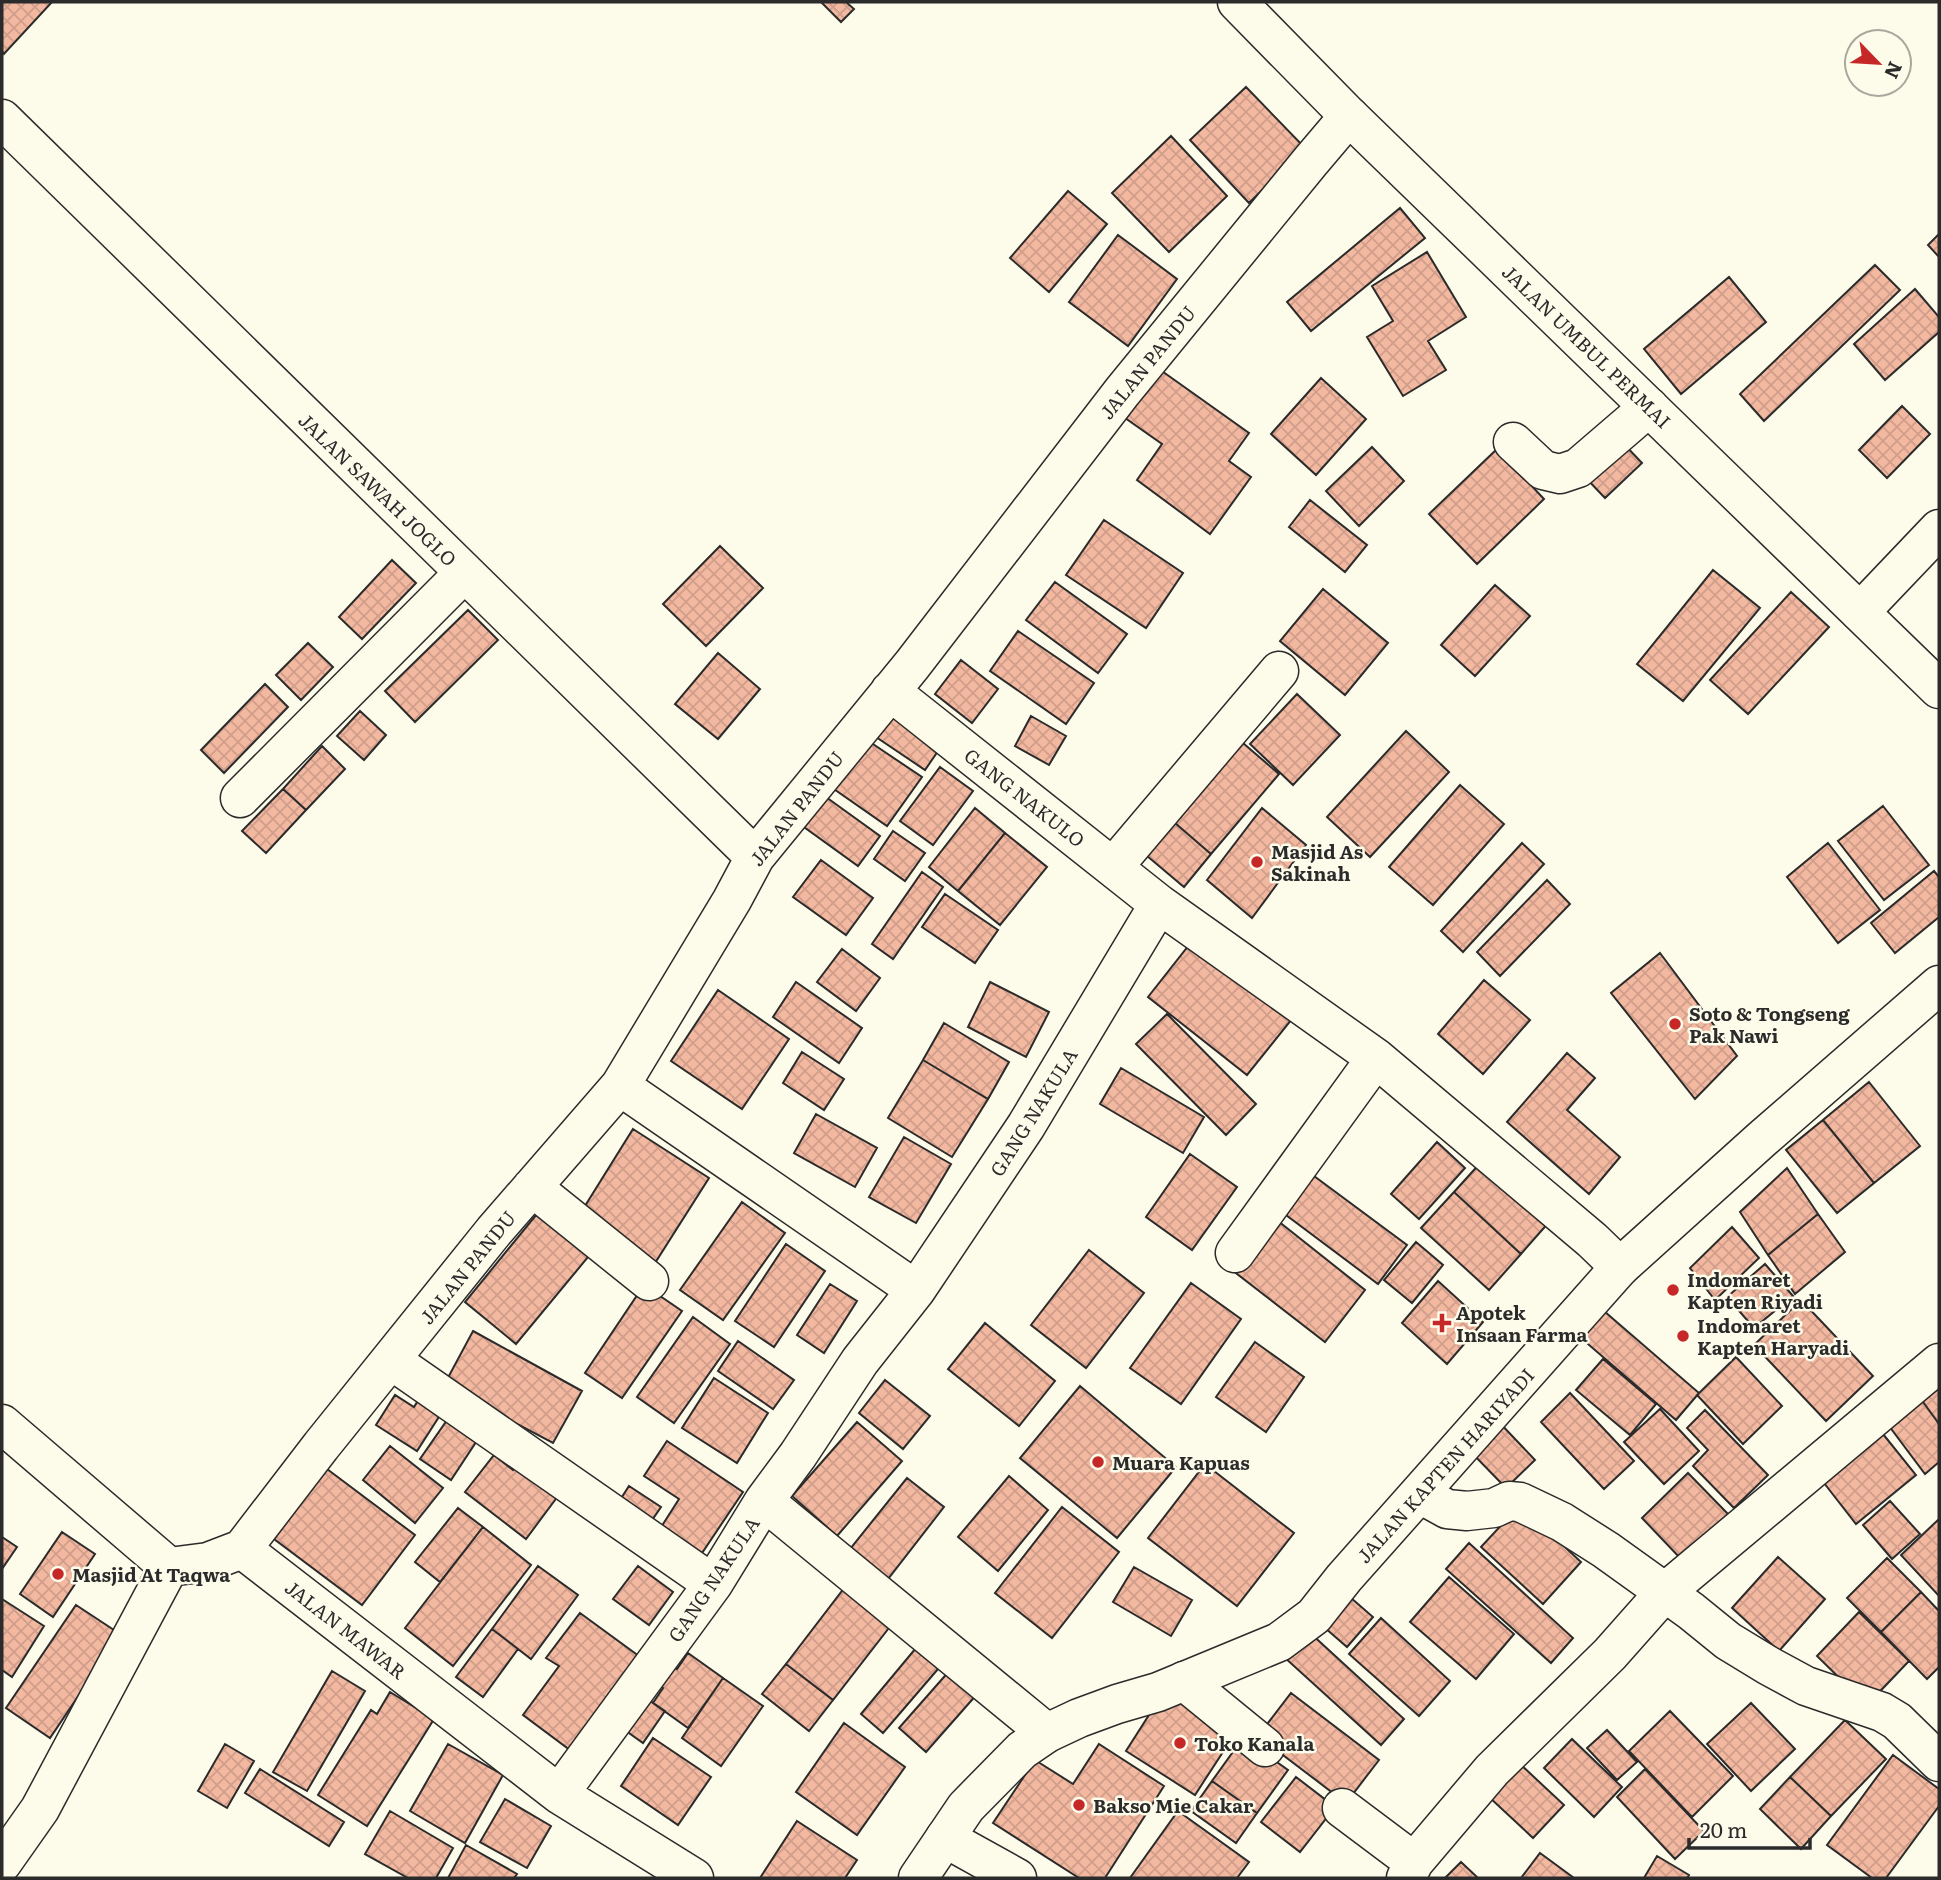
<svg xmlns="http://www.w3.org/2000/svg" width="1941" height="1880" font-family="Literata,serif">
<style>
.building{fill:url(#building-cross-hatch);stroke:#2b2b2b;stroke-width:2}
.lines{fill:none;stroke-linecap:round;stroke-linejoin:round}
.minor-casing{stroke:#2b2b2b;stroke-width:41}
.major-casing{stroke:#2b2b2b;stroke-width:41}
.minor{stroke:#fdfbea;stroke-width:38}
.major{stroke:#fdfbea;stroke-width:38}
.poi-dot{fill:#c62828;stroke:#fdfbea;stroke-width:2.5}
.labels{text-anchor:middle;dominant-baseline:central;stroke-width:5;stroke-linejoin:round;paint-order:stroke}
.street-label{font-size:19px;fill:#2b2b2b;stroke:#fdfbea}
.poi-label{font-size:19px;font-weight:bold;fill:#2b2b2b;stroke:#fdfbea;text-anchor:start}
</style>
<defs>
<pattern id="building-cross-hatch" width="8" height="8" patternUnits="userSpaceOnUse" patternTransform="scale(1.75)"><rect width="8" height="8" fill="#f2b8a0"/><path d="M0 0l8 8M0 8l8-8" fill="none" stroke="#d09e8a"/></pattern>
</defs>
<rect width="100%" height="100%" fill="#fdfbea"/>
<path class="building" d="M 2,2 L 52,2 L 4,54 L 2,51 Z
M 821,2 L 846,2 L 854,9 L 841,22 Z
M 1246,87 L 1305,148 L 1249,203 L 1190,140 Z
M 1171,136 L 1227,196 L 1169,252 L 1112,193 Z
M 1068,191 L 1107,224 L 1049,292 L 1010,258 Z
M 1400,208 L 1425,238 L 1311,331 L 1287,302 Z
M 1939,234 L 1939,257 L 1928,245 Z
M 1118,235 L 1177,279 L 1128,346 L 1069,302 Z
M 1427,252 L 1466,317 L 1428,341 L 1446,370 L 1403,396 L 1367,337 L 1393,321 L 1372,286 Z
M 1875,265 L 1900,290 L 1764,421 L 1740,394 Z
M 1729,277 L 1766,322 L 1681,394 L 1644,349 Z
M 1915,289 L 1939,317 L 1939,332 L 1885,380 L 1854,344 Z
M 1152,364 L 1249,433 L 1229,461 L 1251,477 L 1210,534 L 1137,480 L 1162,444 L 1118,413 Z
M 1321,378 L 1366,419 L 1316,475 L 1271,434 Z
M 1902,406 L 1930,434 L 1887,478 L 1859,450 Z
M 1622,442 L 1642,463 L 1605,498 L 1585,477 Z
M 1372,447 L 1404,481 L 1359,526 L 1326,491 Z
M 1497,449 L 1544,499 L 1477,564 L 1429,514 Z
M 1310,500 L 1367,545 L 1345,572 L 1289,527 Z
M 1104,520 L 1183,573 L 1146,628 L 1066,575 Z
M 720,546 L 763,588 L 706,646 L 663,604 Z
M 392,560 L 416,583 L 362,639 L 339,617 Z
M 1713,570 L 1760,608 L 1683,701 L 1637,664 Z
M 1055,582 L 1127,634 L 1098,673 L 1026,620 Z
M 1495,585 L 1530,616 L 1475,676 L 1441,645 Z
M 1323,589 L 1388,643 L 1345,695 L 1280,641 Z
M 1791,592 L 1829,627 L 1748,714 L 1710,680 Z
M 468,610 L 498,640 L 415,722 L 385,691 Z
M 1018,631 L 1094,683 L 1066,724 L 990,671 Z
M 308,643 L 333,667 L 301,700 L 276,675 Z
M 718,653 L 760,689 L 718,739 L 675,704 Z
M 961,660 L 998,689 L 972,723 L 935,694 Z
M 265,684 L 288,707 L 224,773 L 201,750 Z
M 1297,694 L 1340,735 L 1293,785 L 1250,744 Z
M 898,704 L 947,738 L 925,770 L 876,737 Z
M 360,711 L 386,735 L 364,760 L 337,736 Z
M 1031,716 L 1066,736 L 1049,765 L 1015,746 Z
M 1406,731 L 1449,772 L 1370,857 L 1327,817 Z
M 864,738 L 922,777 L 887,826 L 831,787 Z
M 1243,743 L 1279,774 L 1211,854 L 1175,823 Z
M 322,746 L 345,769 L 306,810 L 283,789 Z
M 940,767 L 973,791 L 933,845 L 900,821 Z
M 1460,785 L 1504,824 L 1433,905 L 1389,867 Z
M 283,789 L 306,810 L 266,853 L 242,831 Z
M 819,792 L 880,836 L 858,866 L 797,822 Z
M 1883,806 L 1929,865 L 1884,900 L 1838,841 Z
M 975,808 L 1005,833 L 958,891 L 929,867 Z
M 1262,808 L 1306,845 L 1252,918 L 1207,880 Z
M 1175,823 L 1211,854 L 1184,887 L 1147,856 Z
M 893,831 L 925,853 L 905,881 L 874,859 Z
M 1005,833 L 1047,867 L 1000,925 L 958,891 Z
M 1522,843 L 1544,864 L 1463,952 L 1441,931 Z
M 1828,843 L 1880,910 L 1838,943 L 1787,877 Z
M 821,860 L 873,898 L 846,935 L 793,897 Z
M 1934,871 L 1939,877 L 1939,917 L 1895,953 L 1871,923 Z
M 922,872 L 943,887 L 893,959 L 872,944 Z
M 1547,880 L 1570,904 L 1500,976 L 1477,952 Z
M 945,894 L 998,930 L 975,963 L 922,927 Z
M 1193,940 L 1292,1019 L 1247,1075 L 1148,997 Z
M 842,949 L 880,978 L 856,1011 L 817,982 Z
M 1660,953 L 1737,1056 L 1695,1099 L 1611,993 Z
M 1484,980 L 1530,1020 L 1483,1074 L 1438,1034 Z
M 796,982 L 862,1028 L 839,1063 L 773,1017 Z
M 990,982 L 1049,1012 L 1026,1057 L 968,1027 Z
M 718,990 L 789,1039 L 742,1109 L 671,1061 Z
M 1167,1014 L 1256,1104 L 1226,1135 L 1136,1044 Z
M 944,1023 L 1009,1062 L 988,1099 L 923,1060 Z
M 802,1052 L 844,1079 L 824,1110 L 783,1083 Z
M 1567,1053 L 1595,1078 L 1567,1110 L 1620,1157 L 1589,1194 L 1507,1122 Z
M 923,1060 L 988,1099 L 952,1157 L 888,1118 Z
M 1121,1068 L 1204,1117 L 1183,1153 L 1100,1104 Z
M 1869,1082 L 1920,1146 L 1874,1183 L 1823,1120 Z
M 816,1114 L 877,1148 L 855,1187 L 794,1153 Z
M 1823,1120 L 1874,1183 L 1837,1213 L 1786,1150 Z
M 633,1129 L 709,1178 L 655,1263 L 580,1214 Z
M 904,1137 L 951,1164 L 916,1223 L 869,1197 Z
M 1437,1142 L 1465,1168 L 1419,1219 L 1391,1194 Z
M 1190,1154 L 1237,1187 L 1192,1250 L 1146,1217 Z
M 1483,1160 L 1550,1221 L 1521,1254 L 1454,1192 Z
M 1787,1168 L 1818,1214 L 1768,1255 L 1740,1212 Z
M 1314,1176 L 1407,1245 L 1378,1284 L 1286,1215 Z
M 1454,1192 L 1521,1254 L 1489,1290 L 1421,1228 Z
M 742,1202 L 785,1233 L 723,1320 L 680,1290 Z
M 541,1209 L 593,1251 L 516,1344 L 465,1302 Z
M 1818,1214 L 1845,1252 L 1795,1294 L 1768,1255 Z
M 1273,1217 L 1365,1290 L 1325,1342 L 1232,1270 Z
M 1732,1227 L 1759,1258 L 1715,1300 L 1690,1268 Z
M 1416,1242 L 1443,1265 L 1412,1303 L 1384,1280 Z
M 786,1244 L 825,1271 L 774,1347 L 735,1321 Z
M 1089,1250 L 1144,1293 L 1086,1368 L 1031,1325 Z
M 1765,1264 L 1793,1296 L 1754,1328 L 1727,1297 Z
M 1438,1281 L 1483,1322 L 1447,1364 L 1402,1323 Z
M 1191,1283 L 1241,1319 L 1181,1404 L 1130,1368 Z
M 830,1284 L 857,1301 L 824,1353 L 797,1335 Z
M 644,1285 L 682,1311 L 622,1398 L 585,1373 Z
M 1801,1300 L 1873,1376 L 1826,1421 L 1754,1345 Z
M 1597,1305 L 1699,1393 L 1676,1420 L 1574,1332 Z
M 693,1317 L 730,1344 L 674,1423 L 637,1397 Z
M 985,1323 L 1055,1381 L 1019,1426 L 948,1369 Z
M 473,1331 L 582,1391 L 553,1443 L 444,1385 Z
M 738,1341 L 794,1380 L 773,1409 L 718,1371 Z
M 1255,1342 L 1304,1377 L 1266,1432 L 1216,1397 Z
M 1736,1357 L 1782,1406 L 1743,1444 L 1697,1395 Z
M 1603,1359 L 1656,1404 L 1630,1435 L 1576,1390 Z
M 1939,1369 L 1939,1424 L 1913,1388 Z
M 714,1378 L 768,1413 L 737,1463 L 682,1428 Z
M 885,1380 L 930,1416 L 903,1449 L 859,1413 Z
M 1080,1386 L 1176,1467 L 1117,1538 L 1020,1458 Z
M 1913,1388 L 1939,1424 L 1939,1462 L 1925,1474 L 1880,1414 Z
M 1570,1393 L 1634,1461 L 1604,1489 L 1541,1422 Z
M 422,1394 L 444,1409 L 417,1451 L 376,1425 L 395,1395 L 414,1407 Z
M 1660,1409 L 1699,1451 L 1664,1484 L 1624,1442 Z
M 1705,1410 L 1768,1475 L 1734,1508 L 1693,1466 L 1708,1450 L 1687,1428 Z
M 452,1413 L 482,1433 L 451,1480 L 420,1459 Z
M 1497,1420 L 1535,1460 L 1506,1488 L 1468,1449 Z
M 857,1422 L 902,1461 L 837,1536 L 792,1496 Z
M 1883,1434 L 1916,1475 L 1856,1524 L 1824,1483 Z
M 667,1441 L 743,1492 L 698,1559 L 658,1532 L 679,1499 L 644,1476 Z
M 390,1446 L 443,1488 L 415,1523 L 363,1480 Z
M 494,1455 L 513,1470 L 520,1460 L 561,1492 L 526,1539 L 465,1492 Z
M 1205,1464 L 1294,1533 L 1237,1606 L 1148,1538 Z
M 327,1469 L 415,1535 L 362,1605 L 274,1539 Z
M 1688,1473 L 1728,1514 L 1682,1560 L 1642,1518 Z
M 1009,1476 L 1048,1510 L 998,1571 L 958,1537 Z
M 907,1478 L 944,1507 L 888,1579 L 850,1549 Z
M 629,1486 L 661,1507 L 644,1532 L 613,1511 Z
M 1890,1501 L 1920,1534 L 1892,1559 L 1863,1525 Z
M 1520,1505 L 1581,1562 L 1543,1604 L 1481,1547 Z
M 1062,1507 L 1119,1552 L 1052,1638 L 995,1593 Z
M 458,1508 L 483,1527 L 440,1582 L 415,1562 Z
M 1939,1519 L 1939,1596 L 1901,1555 Z
M 483,1527 L 531,1565 L 453,1666 L 405,1628 Z
M 62,1532 L 95,1554 L 53,1617 L 20,1594 Z
M 2,1537 L 17,1547 L 2,1569 Z
M 1469,1543 L 1573,1638 L 1551,1663 L 1446,1569 Z
M 1778,1557 L 1825,1599 L 1779,1651 L 1732,1608 Z
M 1887,1558 L 1921,1592 L 1881,1632 L 1847,1598 Z
M 538,1566 L 578,1595 L 531,1659 L 492,1629 Z
M 638,1566 L 673,1592 L 649,1625 L 613,1599 Z
M 1134,1567 L 1192,1600 L 1171,1636 L 1113,1602 Z
M 1449,1577 L 1514,1634 L 1476,1679 L 1410,1622 Z
M 845,1587 L 892,1624 L 833,1700 L 786,1664 Z
M 1343,1591 L 1373,1617 L 1347,1647 L 1317,1621 Z
M 1921,1592 L 1939,1611 L 1939,1667 L 1927,1679 L 1881,1632 Z
M 2,1599 L 44,1626 L 12,1677 L 2,1670 Z
M 76,1605 L 120,1634 L 50,1738 L 6,1708 Z
M 1859,1612 L 1909,1661 L 1867,1705 L 1817,1656 Z
M 580,1613 L 647,1662 L 578,1756 L 523,1715 L 559,1666 L 546,1658 Z
M 1381,1618 L 1450,1681 L 1419,1716 L 1349,1654 Z
M 492,1629 L 518,1649 L 483,1697 L 456,1677 Z
M 1308,1631 L 1404,1719 L 1381,1745 L 1284,1657 Z
M 921,1642 L 944,1662 L 883,1733 L 861,1714 Z
M 688,1653 L 723,1678 L 688,1728 L 653,1703 L 663,1688 L 655,1683 L 668,1663 L 677,1669 Z
M 786,1664 L 833,1700 L 809,1731 L 762,1694 Z
M 951,1669 L 978,1693 L 926,1752 L 899,1728 Z
M 332,1671 L 365,1691 L 307,1791 L 273,1772 Z
M 723,1678 L 763,1706 L 721,1766 L 682,1738 Z
M 1165,1690 L 1234,1735 L 1195,1795 L 1126,1751 Z
M 390,1692 L 434,1719 L 367,1826 L 318,1795 L 371,1710 L 377,1714 Z
M 637,1692 L 665,1711 L 643,1743 L 615,1723 Z
M 1291,1693 L 1379,1760 L 1346,1803 L 1258,1736 Z
M 1751,1703 L 1795,1749 L 1751,1791 L 1707,1744 Z
M 1670,1711 L 1733,1776 L 1692,1817 L 1629,1751 Z
M 1845,1720 L 1886,1759 L 1831,1816 L 1790,1777 Z
M 844,1723 L 905,1767 L 857,1835 L 796,1792 Z
M 1607,1730 L 1637,1762 L 1617,1780 L 1587,1748 Z
M 653,1738 L 711,1777 L 678,1825 L 621,1786 Z
M 1243,1738 L 1288,1770 L 1257,1813 L 1212,1781 Z
M 1572,1739 L 1622,1787 L 1594,1817 L 1544,1768 Z
M 225,1744 L 254,1761 L 227,1808 L 198,1791 Z
M 448,1744 L 503,1775 L 465,1843 L 410,1811 Z
M 1099,1744 L 1164,1786 L 1105,1878 L 1079,1878 L 993,1823 L 1035,1760 L 1073,1784 Z
M 1893,1755 L 1939,1789 L 1939,1806 L 1886,1878 L 1872,1878 L 1827,1845 Z
M 1520,1764 L 1564,1805 L 1533,1838 L 1489,1797 Z
M 260,1769 L 344,1822 L 329,1846 L 245,1793 Z
M 1645,1769 L 1704,1831 L 1675,1859 L 1617,1797 Z
M 1296,1777 L 1335,1807 L 1300,1852 L 1261,1822 Z
M 1790,1777 L 1831,1816 L 1801,1849 L 1760,1809 Z
M 1212,1781 L 1257,1813 L 1236,1843 L 1191,1811 Z
M 505,1799 L 551,1826 L 527,1868 L 480,1842 Z
M 390,1811 L 453,1848 L 436,1878 L 408,1878 L 365,1854 Z
M 1178,1811 L 1249,1862 L 1237,1878 L 1130,1878 Z
M 797,1821 L 857,1860 L 845,1878 L 760,1878 Z
M 466,1845 L 517,1874 L 514,1878 L 448,1878 Z
M 1540,1853 L 1574,1878 L 1521,1878 Z
M 1657,1856 L 1689,1875 L 1687,1878 L 1644,1878 Z
M 1461,1862 L 1478,1878 L 1445,1878 Z"/>
<g class="lines">
<defs>
<path id="minor" d="M 2,119 C 251,366 504,610 755,857
M 1513,442 L 1543,470 L 1560,474 L 1578,468 L 1649,407
M 1860,612 L 1939,529
M 890,691 L 1159,904
M 240,798 L 464,573
M 1114,866 L 1279,671
M 620,1086 L 916,1290
M 532,1187 L 649,1281
M 1235,1253 L 1376,1058
M 391,1360 L 713,1584
M 2,1424 L 169,1567 L 208,1562 L 242,1549
M 1420,1494 L 1447,1509 L 1467,1511 L 1494,1508 L 1509,1501 L 1520,1502 L 1562,1522 L 1606,1550 L 1691,1611 L 1728,1641 L 1769,1666 L 1806,1686 L 1882,1712 L 1897,1721 L 1939,1762
M 764,1501 L 1047,1733
M 242,1549 L 321,1446 L 494,1231 L 620,1086 L 732,900 L 755,857 L 912,665 L 1122,392 L 1310,162 L 1349,116
M 242,1549 L 559,1794 L 694,1878
M 1184,1681 L 1265,1747
M 559,1794 L 713,1584 L 764,1501 L 798,1455 L 860,1361 L 916,1290 L 1026,1126 L 1159,904 L 1376,1058 L 1592,1240 L 1620,1267
M 1342,1808 L 1414,1862
M 945,1838 L 1017,1878
M 2,1863 L 40,1809 L 169,1567
M 1406,1878 L 1414,1862 L 1492,1770 L 1610,1654 L 1664,1593 L 1939,1363"/>
<path id="major" d="M 1237,2 L 1349,116 L 1939,689
M 918,1878 L 966,1807 L 1022,1750 L 1047,1733 L 1079,1718 L 1117,1704 L 1158,1692 L 1279,1642 L 1314,1616 L 1344,1578 L 1620,1267 L 1762,1139 L 1939,985"/>
</defs>
<use href="#minor" class="minor-casing"/>
<use href="#major" class="major-casing"/>
<use href="#minor" class="minor"/>
<use href="#major" class="major"/>
</g>
<g class="poi-dot">
<circle cx="1257" cy="862" r="7"/>
<circle cx="1675" cy="1024" r="7"/>
<circle cx="1673" cy="1290" r="7"/>
<path d="M1438.5 1312.5h7v7h7v7h-7v7h-7v-7h-7v-7h7z"/>
<circle cx="1683" cy="1336" r="7"/>
<circle cx="1098" cy="1462" r="7"/>
<circle cx="58" cy="1574" r="7"/>
<circle cx="1180" cy="1743" r="7"/>
<circle cx="1079" cy="1805" r="7"/>
</g>
<g class="labels">
<g class="street-label">
<text transform="translate(1587 346) rotate(44)">JALAN UMBUL PERMAI</text>
<text transform="translate(1147 362) rotate(-51)">JALAN PANDU</text>
<text transform="translate(378 489) rotate(44)">JALAN SAWAH JOGLO</text>
<text transform="translate(1025 797) rotate(38)">GANG NAKULO</text>
<text transform="translate(796 808) rotate(-52)">JALAN PANDU</text>
<text transform="translate(1033 1112) rotate(-58)">GANG NAKULA</text>
<text transform="translate(467 1267) rotate(-51)">JALAN PANDU</text>
<text transform="translate(1445 1465) rotate(-48)">JALAN KAPTEN HARIYADI</text>
<text transform="translate(713 1579) rotate(-56)">GANG NAKULA</text>
<text transform="translate(346 1629) rotate(38)">JALAN MAWAR</text>
</g>
<g class="poi-label">
<text x="1271" y="851">Masjid As<tspan x="1271" dy="22">Sakinah</tspan></text>
<text x="1689" y="1013">Soto &amp; Tongseng<tspan x="1689" dy="22">Pak Nawi</tspan></text>
<text x="1687" y="1279">Indomaret<tspan x="1687" dy="22">Kapten Riyadi</tspan></text>
<text x="1456" y="1312">Apotek<tspan x="1456" dy="22">Insaan Farma</tspan></text>
<text x="1697" y="1325">Indomaret<tspan x="1697" dy="22">Kapten Haryadi</tspan></text>
<text x="1112" y="1462">Muara Kapuas</text>
<text x="72" y="1574">Masjid At Taqwa</text>
<text x="1194" y="1743">Toko Kanala</text>
<text x="1093" y="1805">Bakso Mie Cakar</text>
</g>
</g>
<rect width="1941" height="1880" fill="none" stroke="#2b2b2b" stroke-width="7"/>
<g transform="translate(1878 63) rotate(115)"><circle r="33" fill="#fdfbea" stroke="#a9a89e" stroke-width="2"/>
<path d="M0-5L12 26L0 18L-12 26Z" fill="#c62828"/>
<text y="-10" font-size="19" font-weight="bold" text-anchor="middle" fill="#2b2b2b">N</text>
</g>
<path d="M1689 1838v10h121v-10" fill="none" stroke="#2b2b2b" stroke-width="3.5"/>
<text x="1700" y="1838" font-size="21" fill="#2b2b2b" stroke="#fdfbea" stroke-width="5" paint-order="stroke">20 m</text>
</svg>
